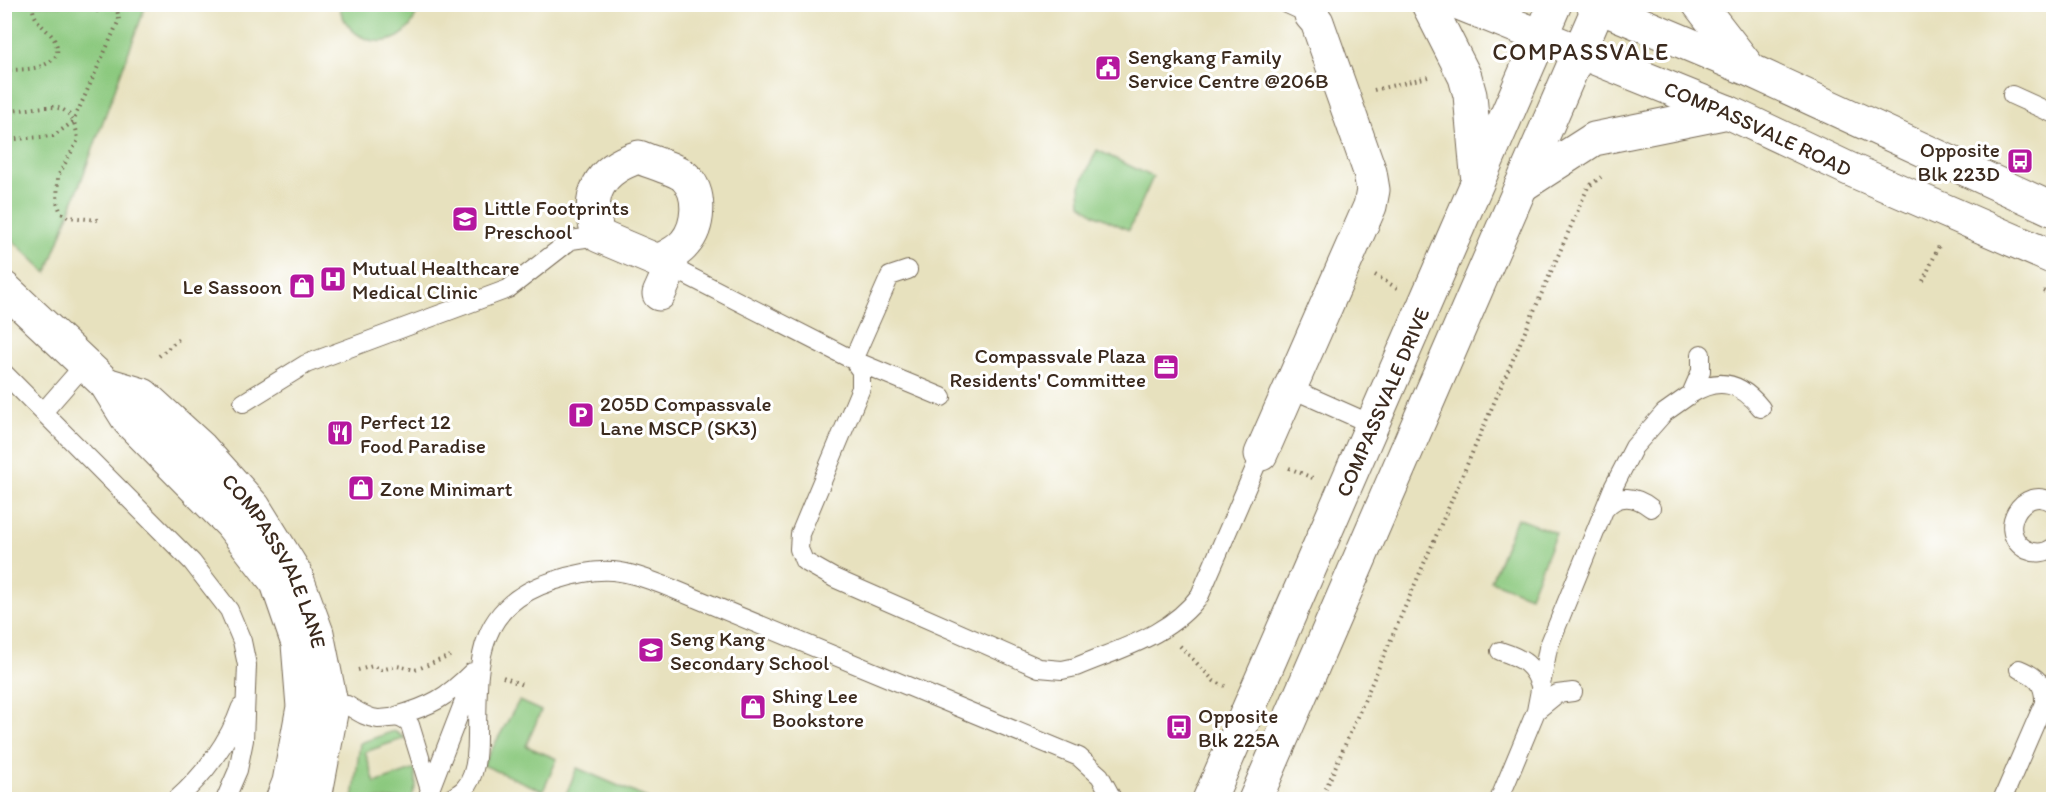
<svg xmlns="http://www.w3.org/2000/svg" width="2058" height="804" font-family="Itim,sans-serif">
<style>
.green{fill:#8cc97f;stroke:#647a4e;stroke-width:1.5}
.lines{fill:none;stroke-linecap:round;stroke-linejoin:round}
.service-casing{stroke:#776a56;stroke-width:20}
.minor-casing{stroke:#776a56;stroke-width:35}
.tertiary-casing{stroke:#776a56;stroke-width:35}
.path{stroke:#776a56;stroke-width:4;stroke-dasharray:1.5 4.5;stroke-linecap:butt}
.service{stroke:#fff;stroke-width:18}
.minor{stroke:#fff;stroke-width:33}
.tertiary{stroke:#fff;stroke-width:33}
.labels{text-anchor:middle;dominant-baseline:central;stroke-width:6;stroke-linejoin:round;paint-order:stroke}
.poi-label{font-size:21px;fill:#3b2a1e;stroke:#fff;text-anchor:start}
.street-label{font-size:21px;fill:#3b2a1e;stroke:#fff}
.quarter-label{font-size:24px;letter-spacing:1.5px;fill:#3b2a1e;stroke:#fff}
</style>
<rect width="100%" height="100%" fill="#fff"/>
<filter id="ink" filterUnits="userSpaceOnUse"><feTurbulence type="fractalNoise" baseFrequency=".0167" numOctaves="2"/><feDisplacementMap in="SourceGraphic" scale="12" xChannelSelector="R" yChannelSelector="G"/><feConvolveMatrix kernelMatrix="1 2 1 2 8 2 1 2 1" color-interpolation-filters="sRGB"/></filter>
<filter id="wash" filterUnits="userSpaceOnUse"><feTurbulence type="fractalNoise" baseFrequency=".008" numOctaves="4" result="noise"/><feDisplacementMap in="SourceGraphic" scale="24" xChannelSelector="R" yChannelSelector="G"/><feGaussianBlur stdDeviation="1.35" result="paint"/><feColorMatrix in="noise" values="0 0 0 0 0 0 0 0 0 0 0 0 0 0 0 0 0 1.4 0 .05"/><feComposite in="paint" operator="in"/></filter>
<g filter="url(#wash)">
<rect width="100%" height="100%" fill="#e7e1be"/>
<path class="green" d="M 4,5 L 146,5 L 47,273 L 5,233 Z
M 418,5 C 412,54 349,53 339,5 Z
M 1097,150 L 1153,177 L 1129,230 L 1094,214 L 1081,204 L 1080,186 Z
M 1517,518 L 1556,533 L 1530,596 L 1491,581 Z
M 519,701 L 541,711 L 526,746 L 557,759 L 543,791 L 483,765 Z
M 394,731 L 405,738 L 365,752 L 375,783 L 415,769 L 416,786 L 411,799 L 353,800 L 360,743 Z
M 577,768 L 649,799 L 564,799 Z"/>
</g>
<g filter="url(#ink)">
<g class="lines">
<defs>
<path id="service" d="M 1287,4 L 1311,15
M 2012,95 L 2054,114
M 665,264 L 853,360 L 861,371 L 861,388 L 800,534 L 799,549 L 804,561 L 834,578 L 1039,668 L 1062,670 L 1076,667 C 1121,648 1170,636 1200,595 L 1261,454
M 908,270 L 890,276 L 853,360 L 942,397
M 4,373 L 192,562 L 229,610 L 242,641 L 247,665 L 244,740 L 238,770 L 225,800
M 1290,388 L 1371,424
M 1691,394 C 1719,376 1741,383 1761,408
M 243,403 L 306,364 L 508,289 L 571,240 L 599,236
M 44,411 L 85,364
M 2054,503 C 2022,482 1994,533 2027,550 C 2036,554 2046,553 2054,547
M 1605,509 C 1618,493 1636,496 1651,508
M 1500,651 C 1522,658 1535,665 1541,689
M 2019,669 C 2036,676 2045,683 2044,703
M 332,708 L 347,705 C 357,711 366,718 378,719 C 392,719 399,713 410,725 L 430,790
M 1536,711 L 1557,694 L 1573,692
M 396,716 C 431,706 446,698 472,672
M 429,792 L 473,678
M 176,800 C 204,775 229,742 241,707
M 449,800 C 454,796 460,793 464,789 C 476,777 477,753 477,737 C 478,666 473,607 553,581 C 604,564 622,569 671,588 L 1079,757 L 1100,776 L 1113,800
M 1499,800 L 1536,711 L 1548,648 L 1613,488 L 1634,447 L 1664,413 L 1691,394 L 1701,371 L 1701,354
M 2002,800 L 2054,680"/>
<g id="minor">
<path d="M 639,157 C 650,162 679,170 686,178 C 702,194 699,227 685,243 C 678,252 668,256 658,261 L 599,236 C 584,196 599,169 639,157 Z"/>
<path d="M 4,288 L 106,384 L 129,421 L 231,524 L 277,583 L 298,644 L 303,707 L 289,782 L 282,800"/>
<path d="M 659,294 L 671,267"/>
<path id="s1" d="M 106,384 L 143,395 L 201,448 L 254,507 L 295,573 L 317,633 L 332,708 L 317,788 L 312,800"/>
<path d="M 1261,454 L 1370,206 L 1373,190 L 1370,172 L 1317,22 L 1311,15"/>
</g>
<g id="tertiary">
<path d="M 1428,4 L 1465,77 L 1470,95 L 1477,173"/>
<path id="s2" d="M 1461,4 L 1728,112 L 1849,169 L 2054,258"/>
<path d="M 1593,4 L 1750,70 L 2054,210"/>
<path d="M 1699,4 L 1748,67"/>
<path d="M 1521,186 L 1594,139 L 1728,112"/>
<path id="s3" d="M 1209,800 L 1555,4"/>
<path d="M 1255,800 L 1600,4"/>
</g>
</defs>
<use href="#service" class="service-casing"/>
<use href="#minor" class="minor-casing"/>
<use href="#tertiary" class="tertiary-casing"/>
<path class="path" d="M 80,4 L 87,9 L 97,11 L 106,4
M 4,71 C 24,68 43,72 57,55 C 60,32 37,30 33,10 L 36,4
M 1374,90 L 1428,77
M 4,110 C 36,114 72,88 78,140 L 58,176 L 57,202 L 61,213 L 68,217 L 98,220
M 4,140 L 53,136 L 73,122 L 119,20 L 116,4
M 1375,275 L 1397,288
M 1923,281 L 1940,244
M 2043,291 L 2054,296
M 159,356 L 180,338
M 1289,468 L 1315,479
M 1180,646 L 1214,681 L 1225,686
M 358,670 L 373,666 L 381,670 L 397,666 L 415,670 L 450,656
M 503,677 L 525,686
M 1321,800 L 1588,187 L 1601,177"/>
<use href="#service" class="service"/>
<use href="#minor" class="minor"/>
<use href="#tertiary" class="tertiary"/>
</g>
</g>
<defs>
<symbol id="civic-square" viewBox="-11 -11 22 22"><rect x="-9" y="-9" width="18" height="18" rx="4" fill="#b5179e" stroke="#fff"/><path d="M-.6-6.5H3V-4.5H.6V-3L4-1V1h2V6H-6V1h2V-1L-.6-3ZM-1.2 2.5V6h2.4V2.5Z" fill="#fff"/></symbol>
<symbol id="bus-square" viewBox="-11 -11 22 22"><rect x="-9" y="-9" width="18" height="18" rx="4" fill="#b5179e" stroke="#fff"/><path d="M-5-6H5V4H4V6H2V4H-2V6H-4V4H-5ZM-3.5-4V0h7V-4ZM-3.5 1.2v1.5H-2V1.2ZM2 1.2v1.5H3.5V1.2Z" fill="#fff"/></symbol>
<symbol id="school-square" viewBox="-11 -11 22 22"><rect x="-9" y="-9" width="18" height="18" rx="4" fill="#b5179e" stroke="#fff"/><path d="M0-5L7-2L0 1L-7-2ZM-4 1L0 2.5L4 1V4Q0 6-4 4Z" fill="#fff"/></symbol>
<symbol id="hospital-square" viewBox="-11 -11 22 22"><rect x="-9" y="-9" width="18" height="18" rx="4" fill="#b5179e" stroke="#fff"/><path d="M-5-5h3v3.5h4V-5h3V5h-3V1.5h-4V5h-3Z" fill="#fff"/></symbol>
<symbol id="shop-square" viewBox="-11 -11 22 22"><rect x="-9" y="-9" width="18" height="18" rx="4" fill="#b5179e" stroke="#fff"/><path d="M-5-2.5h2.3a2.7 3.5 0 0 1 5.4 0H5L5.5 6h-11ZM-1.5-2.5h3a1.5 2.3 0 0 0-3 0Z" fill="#fff"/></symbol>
<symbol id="office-square" viewBox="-11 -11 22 22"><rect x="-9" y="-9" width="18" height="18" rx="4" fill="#b5179e" stroke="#fff"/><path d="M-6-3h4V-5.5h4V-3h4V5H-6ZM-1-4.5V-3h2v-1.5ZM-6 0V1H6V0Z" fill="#fff"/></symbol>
<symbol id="parking-square" viewBox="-11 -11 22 22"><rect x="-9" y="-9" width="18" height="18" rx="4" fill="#b5179e" stroke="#fff"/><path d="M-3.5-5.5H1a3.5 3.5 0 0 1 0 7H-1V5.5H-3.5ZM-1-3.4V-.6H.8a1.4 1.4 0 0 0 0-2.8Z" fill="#fff"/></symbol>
<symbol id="restaurant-square" viewBox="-11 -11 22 22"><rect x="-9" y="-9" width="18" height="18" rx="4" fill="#b5179e" stroke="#fff"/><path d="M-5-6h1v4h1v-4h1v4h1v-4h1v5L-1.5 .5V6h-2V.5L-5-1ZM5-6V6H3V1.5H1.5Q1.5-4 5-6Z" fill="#fff"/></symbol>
</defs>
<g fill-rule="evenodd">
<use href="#civic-square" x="1093" y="53" width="30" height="30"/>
<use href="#bus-square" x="2005" y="146" width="30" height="30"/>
<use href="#school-square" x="450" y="204" width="30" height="30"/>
<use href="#hospital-square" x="318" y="264" width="30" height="30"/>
<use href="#shop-square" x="287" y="271" width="30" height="30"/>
<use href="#office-square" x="1151" y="352" width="30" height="30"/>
<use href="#parking-square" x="566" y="400" width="30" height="30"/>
<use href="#restaurant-square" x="325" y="418" width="30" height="30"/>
<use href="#shop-square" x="346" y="473" width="30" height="30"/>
<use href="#school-square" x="636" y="635" width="30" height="30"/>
<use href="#shop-square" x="738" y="692" width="30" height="30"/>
<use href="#bus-square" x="1164" y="712" width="30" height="30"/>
</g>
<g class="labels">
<g class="poi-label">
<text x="1128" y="56">Sengkang Family<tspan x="1128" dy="24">Service Centre @206B</tspan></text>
<text x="2000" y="149" text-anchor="end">Opposite<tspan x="2000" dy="24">Blk 223D</tspan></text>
<text x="484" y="207">Little Footprints<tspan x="484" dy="24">Preschool</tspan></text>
<text x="352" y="267">Mutual Healthcare<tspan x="352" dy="24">Medical Clinic</tspan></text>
<text x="282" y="286" text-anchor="end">Le Sassoon</text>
<text x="1146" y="355" text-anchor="end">Compassvale Plaza<tspan x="1146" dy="24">Residents' Committee</tspan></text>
<text x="600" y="403">205D Compassvale<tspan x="600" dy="24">Lane MSCP (SK3)</tspan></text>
<text x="360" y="421">Perfect 12<tspan x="360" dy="24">Food Paradise</tspan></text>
<text x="380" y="488">Zone Minimart</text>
<text x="670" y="638">Seng Kang<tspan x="670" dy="24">Secondary School</tspan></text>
<text x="772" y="695">Shing Lee<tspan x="772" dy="24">Bookstore</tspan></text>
<text x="1198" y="715">Opposite<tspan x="1198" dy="24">Blk 225A</tspan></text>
</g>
<g class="street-label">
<text stroke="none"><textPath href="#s2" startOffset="322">COMPASSVALE ROAD</textPath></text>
<text stroke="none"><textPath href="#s3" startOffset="434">COMPASSVALE DRIVE</textPath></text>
<text stroke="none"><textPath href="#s1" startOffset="254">COMPASSVALE LANE</textPath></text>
</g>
<g class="quarter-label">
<text x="1581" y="51">COMPASSVALE</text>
</g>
</g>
<rect width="2058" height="804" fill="none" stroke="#fff" stroke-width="24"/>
</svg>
